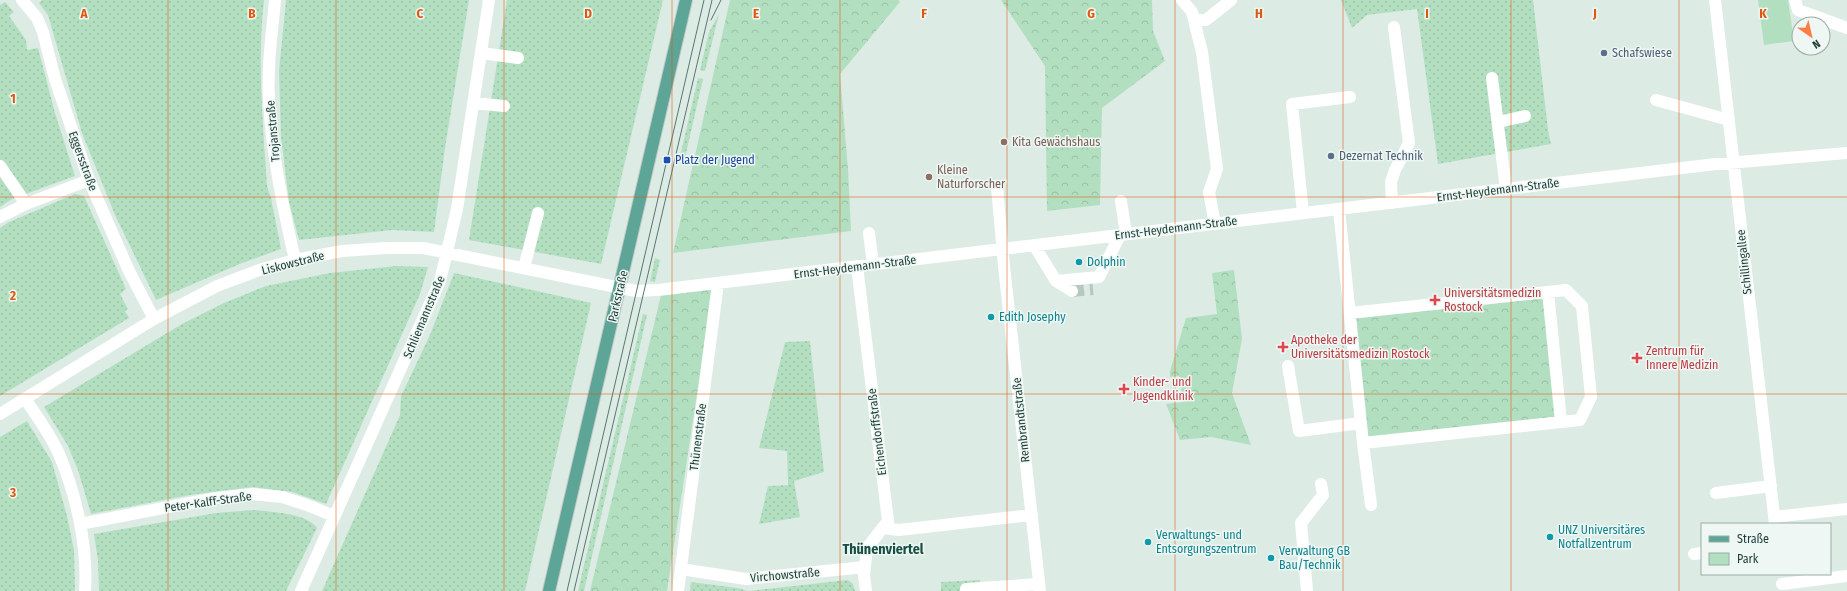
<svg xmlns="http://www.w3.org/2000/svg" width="1847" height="591" font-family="'Fira Sans Condensed',sans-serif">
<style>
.green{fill:url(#green-dots)}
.forest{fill:url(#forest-crowns)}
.pitch{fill:#b3dfc1}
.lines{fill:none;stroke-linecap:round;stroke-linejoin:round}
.minor-tunnel{stroke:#b7c8c2;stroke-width:12;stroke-dasharray:12 6;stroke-linecap:butt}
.major-casing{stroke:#c0c8c6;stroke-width:14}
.minor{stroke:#fff;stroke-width:12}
.major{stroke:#5da596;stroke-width:12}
.tram{stroke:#577870;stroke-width:1}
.grid{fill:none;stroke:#de580e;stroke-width:1;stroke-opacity:0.55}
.service-dot{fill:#5c6f8a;stroke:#eef7f3;stroke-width:1.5}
.education-dot{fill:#8d6e63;stroke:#eef7f3;stroke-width:1.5}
.transit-dot{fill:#1a4fb4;stroke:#eef7f3;stroke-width:1.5}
.culture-dot{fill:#0f9aa8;stroke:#eef7f3;stroke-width:1.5}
.health-dot{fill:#e0444e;stroke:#eef7f3;stroke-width:1.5}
.labels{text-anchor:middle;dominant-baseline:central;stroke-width:3;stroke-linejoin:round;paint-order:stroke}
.service-label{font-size:12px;fill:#4e5e75;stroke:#eef7f3;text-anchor:start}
.street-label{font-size:12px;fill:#1d3c35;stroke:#eef7f3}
.education-label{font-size:12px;fill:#785e54;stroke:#eef7f3;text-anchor:start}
.transit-label{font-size:12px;fill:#164399;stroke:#eef7f3;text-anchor:start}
.culture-label{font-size:12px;fill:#0d838f;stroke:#eef7f3;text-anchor:start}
.health-label{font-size:12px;fill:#be3a42;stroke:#eef7f3;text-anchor:start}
.quarter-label{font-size:14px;font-weight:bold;fill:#184f44;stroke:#eef7f3}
.grid-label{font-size:13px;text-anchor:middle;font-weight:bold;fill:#de580e;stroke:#eef7f3;stroke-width:3;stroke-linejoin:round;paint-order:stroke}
</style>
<defs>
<pattern id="green-dots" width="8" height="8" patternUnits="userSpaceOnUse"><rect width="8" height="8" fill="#b3dfc1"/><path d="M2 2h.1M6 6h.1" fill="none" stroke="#9ac0a6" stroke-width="1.8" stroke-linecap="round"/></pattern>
<pattern id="forest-crowns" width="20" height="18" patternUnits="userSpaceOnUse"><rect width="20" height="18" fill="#b3dfc1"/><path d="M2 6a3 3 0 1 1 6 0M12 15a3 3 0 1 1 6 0" fill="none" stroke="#9ac0a6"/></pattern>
</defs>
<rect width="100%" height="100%" fill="#ddebe5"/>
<path class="green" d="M 42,0 L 264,0 C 257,62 263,124 267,186 L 271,198 L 281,249 L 242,263 L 156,300 L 115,215 L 82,133 L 48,15 L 39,3 Z
M 286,0 L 469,0 L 445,148 L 434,232 L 392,230 L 299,240 L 289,202 L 281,137 L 279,71 Z
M 507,0 L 663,0 L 601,264 L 469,240 Z
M 1341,0 L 1533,0 L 1548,130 L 1551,144 L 1438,164 L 1417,9 L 1367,15 L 1352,28 Z
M 5,2 L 14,12 L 9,16 L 26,40 L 27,50 L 38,48 L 55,113 L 75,176 L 12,199 L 0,207 L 0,5 Z
M 719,14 L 705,71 L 700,70 L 709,32 Z
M 698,78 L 703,79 L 684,162 L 679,161 Z
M 75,194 L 84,196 L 126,289 L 120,294 L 128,309 L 125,311 L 129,318 L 0,396 L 0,228 L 9,222 Z
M 655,258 L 660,260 L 655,282 L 650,281 Z
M 396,266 L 428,267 L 420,294 L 326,504 L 292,492 L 253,487 L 190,495 L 91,514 L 78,470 L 68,446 L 44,407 L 182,324 L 224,303 L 266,286 L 330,273 Z
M 454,273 L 591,303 L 525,591 L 322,591 L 400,415 L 401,396 L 430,335 Z
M 643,314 L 647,315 L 584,591 L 578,591 Z
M 810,341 L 824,472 L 794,481 L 800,517 L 759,524 L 768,486 L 788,485 L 787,451 L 759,448 L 785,342 Z
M 27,421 L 52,462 L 67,516 L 74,550 L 75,591 L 0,591 L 0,437 Z
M 253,510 C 270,512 307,513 317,528 L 286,591 L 99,591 L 98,560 L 94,534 L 216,513 Z
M 848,580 L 853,584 L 855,591 L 749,591 Z
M 980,580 L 980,591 L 941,591 L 941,582 Z
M 691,582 L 738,588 L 747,591 L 690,591 Z"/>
<path class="forest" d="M 730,0 L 898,0 L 900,2 L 840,74 L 848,169 L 851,231 L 673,253 Z
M 1001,0 L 1152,0 L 1153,31 L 1165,61 L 1102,108 L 1100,205 L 1047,211 L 1045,66 Z
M 1234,270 L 1242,339 L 1232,393 L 1251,445 L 1211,437 L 1180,440 L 1166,404 L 1183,402 L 1179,376 L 1170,377 L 1170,371 L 1186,318 L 1217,314 L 1212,273 Z
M 713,289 L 667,591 L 590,591 L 661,295 Z
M 1548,292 L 1561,422 L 1363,443 L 1350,313 Z"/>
<path class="pitch" d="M 1758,0 L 1788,0 L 1794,41 L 1764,45 Z"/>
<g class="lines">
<path class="minor-tunnel" d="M 1072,291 L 1093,289"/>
<defs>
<path id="major" d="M 549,591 L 686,0"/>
</defs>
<use href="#major" class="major-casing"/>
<path class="minor" d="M 22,0 L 37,18 L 43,32 L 55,79 L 89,180 L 129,271 L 154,319
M 275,0 C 272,33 267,67 269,101 C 272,155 283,207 295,260
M 1182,0 L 1192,12 L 1202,52 L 1217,169 L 1209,192 L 1215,224
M 1715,0 L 1775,524
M 1795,0 L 1798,10 L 1847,28
M 1194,20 L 1206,20 L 1231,0
M 481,53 L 518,58
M 1492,78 L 1506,189
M 1656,100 L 1729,120
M 473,103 L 504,106
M 1498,122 L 1525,116
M 0,166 L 26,204
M 997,187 L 1004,266 L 1040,591
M 1121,201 L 1126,234
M 1392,203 L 1391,182 L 1395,170 L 1409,143 L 1394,27
M 1339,209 L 1363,443 L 1371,505
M 1303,213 L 1292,104 L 1350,97
M 0,217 L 26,204 L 89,180
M 869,233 L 873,264
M 1034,245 L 1056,281 L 1099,277 L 1120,235
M 857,266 L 888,521 L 867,548 L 864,575 L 866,591
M 524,268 L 538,213
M 1056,281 L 1072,291
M 1548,292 L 1561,422
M 1350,313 L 1566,290 L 1582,306 L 1591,397 L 1580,420 L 1363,443
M 1288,366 L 1299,431 L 1361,423
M 25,399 C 37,416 50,434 59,454 C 76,494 88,546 85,591
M 0,414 L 154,319 L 217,286 L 262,269 L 295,260 L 342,251 L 386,248 L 423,248 L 636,291 L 658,290 L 1716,164 L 1847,153
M 1716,493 L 1771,486
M 1774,517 L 1847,509
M 80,524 L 216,498 L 253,494 L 282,497 L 307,505 L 334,516
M 883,528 L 899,530 L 1032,515
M 1694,554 L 1702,553
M 681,569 L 746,579 L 865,567
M 1782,584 L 1847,576
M 966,589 L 1039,584
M 301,591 L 440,281 L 457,209 L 489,0
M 678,591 L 718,283
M 1307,591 L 1301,523 L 1323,495 L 1321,484"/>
<use href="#major" class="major"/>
<path class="tram" d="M 711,20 L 721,0
M 567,591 L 704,0
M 574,591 L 712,0"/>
</g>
<path class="grid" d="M 168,0 L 168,591M 336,0 L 336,591M 504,0 L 504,591M 672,0 L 672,591M 840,0 L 840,591M 1007,0 L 1007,591M 1175,0 L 1175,591M 1343,0 L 1343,591M 1511,0 L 1511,591M 1679,0 L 1679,591M 0,197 L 1847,197M 0,394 L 1847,394"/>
<g class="service-dot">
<circle cx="1604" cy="53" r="4"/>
<circle cx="1331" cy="156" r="4"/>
</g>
<g class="education-dot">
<circle cx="1004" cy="142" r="4"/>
<circle cx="929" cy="177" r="4"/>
</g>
<rect class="transit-dot" x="663" y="156" width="8" height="8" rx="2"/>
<g class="culture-dot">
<circle cx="1079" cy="262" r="4"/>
<circle cx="991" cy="317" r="4"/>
<circle cx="1550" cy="537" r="4"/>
<circle cx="1148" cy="542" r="4"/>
<circle cx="1271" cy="558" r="4"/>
</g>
<g class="health-dot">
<path d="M1433 294h4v4h4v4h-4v4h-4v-4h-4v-4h4z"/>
<path d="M1281 341h4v4h4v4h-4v4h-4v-4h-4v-4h4z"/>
<path d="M1635 352h4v4h4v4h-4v4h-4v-4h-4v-4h4z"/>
<path d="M1122 383h4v4h4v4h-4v4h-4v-4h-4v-4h4z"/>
</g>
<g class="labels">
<g class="service-label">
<text x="1612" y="53">Schafswiese</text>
<text x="1339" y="156">Dezernat Technik</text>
</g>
<g class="street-label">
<text transform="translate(273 131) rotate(-95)">Trojanstraße</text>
<text transform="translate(83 161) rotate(70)">Eggersstraße</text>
<text transform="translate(1498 190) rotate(-7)">Ernst-Heydemann-Straße</text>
<text transform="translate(1176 228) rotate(-7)">Ernst-Heydemann-Straße</text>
<text transform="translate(1744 262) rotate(-96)">Schillingallee</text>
<text transform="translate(293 263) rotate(-14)">Liskowstraße</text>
<text transform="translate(855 267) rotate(-7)">Ernst-Heydemann-Straße</text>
<text transform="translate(618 296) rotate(-77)">Parkstraße</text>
<text transform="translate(424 317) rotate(-67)">Schliemannstraße</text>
<text transform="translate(1021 420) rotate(-96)">Rembrandtstraße</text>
<text transform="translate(877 432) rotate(-97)">Eichendorffstraße</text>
<text transform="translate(698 437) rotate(-83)">Thünenstraße</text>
<text transform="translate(208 502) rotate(-8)">Peter-Kalff-Straße</text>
<text transform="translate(785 575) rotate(-5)">Virchowstraße</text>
</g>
<g class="education-label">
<text x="1012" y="142">Kita Gewächshaus</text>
<text x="937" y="170">Kleine<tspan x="937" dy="14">Naturforscher</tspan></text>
</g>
<g class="transit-label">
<text x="675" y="160">Platz der Jugend</text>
</g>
<g class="culture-label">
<text x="1087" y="262">Dolphin</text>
<text x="999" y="317">Edith Josephy</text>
<text x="1558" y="530">UNZ Universitäres<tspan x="1558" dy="14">Notfallzentrum</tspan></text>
<text x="1156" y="535">Verwaltungs- und<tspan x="1156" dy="14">Entsorgungszentrum</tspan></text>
<text x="1279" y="551">Verwaltung GB<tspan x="1279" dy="14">Bau/Technik</tspan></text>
</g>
<g class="health-label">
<text x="1444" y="293">Universitätsmedizin<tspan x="1444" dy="14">Rostock</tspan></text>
<text x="1291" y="340">Apotheke der<tspan x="1291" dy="14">Universitätsmedizin Rostock</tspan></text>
<text x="1646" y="351">Zentrum für<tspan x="1646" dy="14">Innere Medizin</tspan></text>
<text x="1133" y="382">Kinder- und<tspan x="1133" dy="14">Jugendklinik</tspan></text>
</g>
<g class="quarter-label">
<text x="883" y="549">Thünenviertel</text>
</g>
</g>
<g class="grid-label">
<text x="84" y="18">A</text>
<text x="252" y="18">B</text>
<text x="420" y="18">C</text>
<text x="588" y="18">D</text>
<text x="756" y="18">E</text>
<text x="924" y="18">F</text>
<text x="1091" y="18">G</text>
<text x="1259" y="18">H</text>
<text x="1427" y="18">I</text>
<text x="1595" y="18">J</text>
<text x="1763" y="18">K</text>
<text x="13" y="103">1</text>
<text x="13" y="300">2</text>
<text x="13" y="497">3</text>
</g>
<rect x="1701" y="523" width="130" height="52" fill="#eef7f3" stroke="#9aaca7"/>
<rect x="1709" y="536" width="20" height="6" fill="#5da596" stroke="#9aaca7"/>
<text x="1737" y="543" font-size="12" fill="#1d3c35">Straße</text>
<rect x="1709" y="553" width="20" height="12" fill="#b3dfc1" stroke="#9aaca7"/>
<text x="1737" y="563" font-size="12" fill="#1d3c35">Park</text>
<g transform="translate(1811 36) rotate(146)"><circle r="19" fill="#eef7f3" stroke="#9aaca7"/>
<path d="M0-3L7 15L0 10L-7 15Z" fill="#ff7c47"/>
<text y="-6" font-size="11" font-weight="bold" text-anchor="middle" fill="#1d3c35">N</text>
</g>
</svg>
